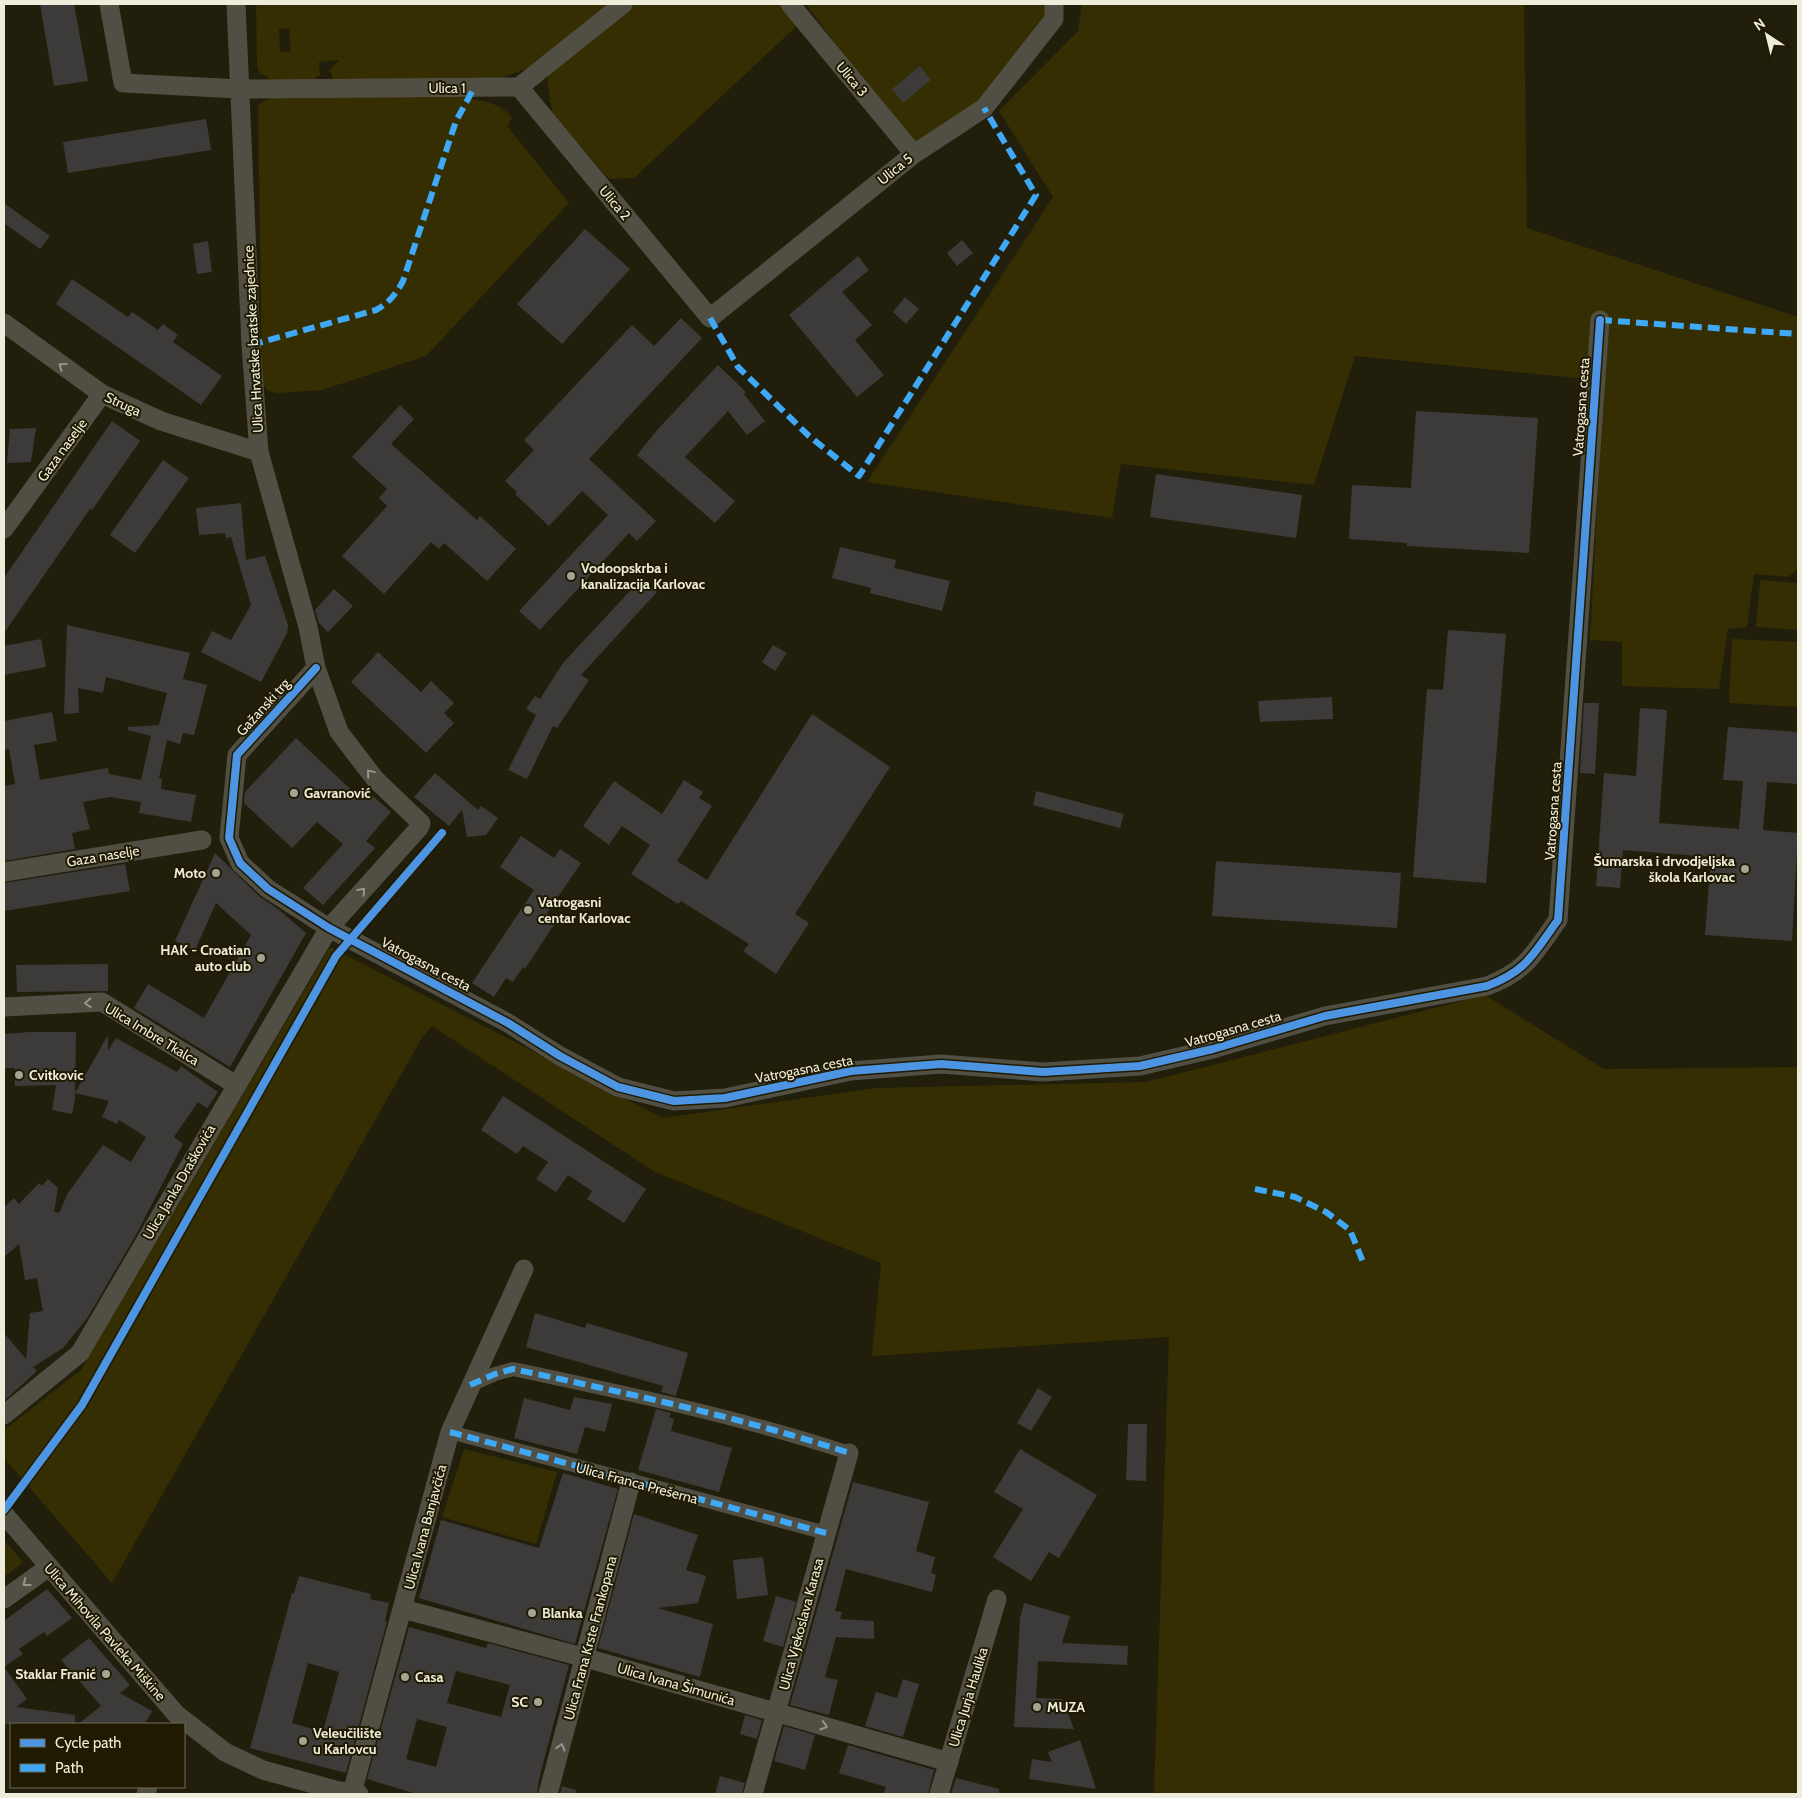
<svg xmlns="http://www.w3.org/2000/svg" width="1802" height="1798" font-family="Cabin,sans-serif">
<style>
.green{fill:#352e02;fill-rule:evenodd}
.building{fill:#3d3b39;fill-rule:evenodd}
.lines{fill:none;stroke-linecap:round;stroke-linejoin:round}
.pedestrian{stroke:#514f43;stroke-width:14}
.minor{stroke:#514f43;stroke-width:19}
.quiet{stroke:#3fa9f5;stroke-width:6;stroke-dasharray:12 6;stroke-linecap:butt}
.cycleway-casing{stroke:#1f1a00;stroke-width:11}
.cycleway{stroke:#4d94e3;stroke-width:8}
.oneway{stroke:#989687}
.poi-dot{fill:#a6a492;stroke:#1f1a00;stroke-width:2}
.labels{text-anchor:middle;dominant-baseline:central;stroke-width:4;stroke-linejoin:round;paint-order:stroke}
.street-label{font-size:14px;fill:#eeecda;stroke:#1f1a00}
.poi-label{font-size:14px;font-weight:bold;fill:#eeecda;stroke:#1f1a00;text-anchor:start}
</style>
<rect width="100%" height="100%" fill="#211e0c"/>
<path class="green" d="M 256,4 L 618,4 C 576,37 547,66 493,80 L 333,79 L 330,70 L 339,60 L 319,62 L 320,75 L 312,80 L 274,81 L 260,73 L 257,67 ZM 289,28 L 291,52 L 280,52 L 279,29 Z
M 630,4 L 782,4 L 799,24 L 634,178 L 609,179 L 553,115 L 547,80 L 552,67 Z
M 806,4 L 1048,4 L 1047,18 L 980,106 L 920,143 L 906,139 ZM 920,66 L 931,80 L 903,102 Z
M 1082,4 L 1524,4 L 1527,228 L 1798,317 L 1798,569 L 1788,577 L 1754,574 L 1747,627 L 1728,629 L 1719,689 L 1622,686 L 1622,642 L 1590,640 L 1604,372 L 1588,379 L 1355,356 L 1314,485 L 1121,464 L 1112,518 L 867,482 L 1053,197 L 999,111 L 1078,31 Z
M 453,96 C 472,100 501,100 512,118 L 507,126 L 569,203 L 426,356 L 322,390 L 277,393 L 267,390 L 262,383 L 258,106 L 267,99 L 277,97 Z
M 1760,580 L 1798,583 L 1798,630 L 1756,627 Z
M 1732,639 L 1798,642 L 1798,707 L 1729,703 Z
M 330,947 L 663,1118 L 876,1088 L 1146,1082 L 1485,995 L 1604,1069 L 1798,1067 L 1798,1794 L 1154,1794 L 1169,1337 L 872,1356 L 881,1263 L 655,1172 L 432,1026 L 423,1036 L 112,1583 L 4,1458 L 4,1430 L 81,1370 Z
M 464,1449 L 557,1472 L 536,1544 L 442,1517 Z
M 4,1540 L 23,1562 L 4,1577 Z"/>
<path class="building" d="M 40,4 L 74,4 L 88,81 L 54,86 Z
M 920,66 L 931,80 L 903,103 L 892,89 Z
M 206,119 L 211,150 L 68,173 L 63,142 Z
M 4,203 L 50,236 L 40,249 L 4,223 Z
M 585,229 L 630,269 L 562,344 L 517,304 Z
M 962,240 L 973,253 L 957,266 L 947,253 Z
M 208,241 L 212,272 L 197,274 L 193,244 Z
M 858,256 L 869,270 L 842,292 L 872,325 L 855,340 L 884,375 L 857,397 L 789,315 Z
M 72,279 L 128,317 L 132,312 L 158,330 L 163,324 L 178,335 L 173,342 L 222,376 L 201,405 L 56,304 Z
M 905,297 L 919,309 L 906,324 L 893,312 Z
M 681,318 L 702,338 L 589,459 L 656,521 L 637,541 L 629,533 L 540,630 L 519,611 L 608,515 L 582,491 L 549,526 L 515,494 L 517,492 L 505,481 L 534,450 L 524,440 L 632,325 L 654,346 Z
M 718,365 L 746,392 L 744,394 L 765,421 L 747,435 L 728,411 L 685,457 L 735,501 L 715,523 L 637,455 L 658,429 Z
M 400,405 L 414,419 L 391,444 L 477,520 L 480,516 L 516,549 L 487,581 L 444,543 L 439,549 L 431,542 L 384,594 L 342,556 L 387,506 L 379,498 L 387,489 L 352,457 Z
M 1416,411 L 1538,418 L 1529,553 L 1407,546 L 1407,543 L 1349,539 L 1352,485 L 1411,488 Z
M 112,421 L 140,441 L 92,510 L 90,509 L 4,633 L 4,578 Z
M 36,428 L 31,462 L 7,463 L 10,429 Z
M 163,460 L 189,478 L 135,553 L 110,535 Z
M 1156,474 L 1302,495 L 1296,538 L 1150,517 Z
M 241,503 L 246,560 L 265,556 L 288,625 L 287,633 L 261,682 L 201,652 L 212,631 L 231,640 L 251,605 L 231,537 L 226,538 L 225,533 L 199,535 L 196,508 Z
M 840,547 L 896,560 L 894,568 L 950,581 L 942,611 L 870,593 L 871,588 L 832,578 Z
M 642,578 L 657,592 L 581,675 L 589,680 L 557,728 L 553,726 L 527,779 L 508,770 L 536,715 L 526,709 L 535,696 L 540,699 L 563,663 Z
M 334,589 L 353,606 L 328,632 L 319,623 L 315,610 Z
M 67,625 L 190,653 L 183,679 L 207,685 L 194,735 L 183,733 L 180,744 L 167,740 L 159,778 L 162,779 L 161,789 L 196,795 L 191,822 L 139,813 L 141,802 L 110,797 L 83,802 L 90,829 L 72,833 L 75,849 L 4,861 L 4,786 L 15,784 L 9,749 L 4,750 L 4,721 L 52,712 L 57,741 L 34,745 L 40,780 L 108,768 L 109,774 L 141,780 L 151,736 L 128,730 L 128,727 L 159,725 L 167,693 L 106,677 L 103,693 L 78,688 L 79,713 L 64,714 Z
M 1448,630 L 1506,634 L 1486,883 L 1413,877 L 1427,689 L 1443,690 Z
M 41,639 L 46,667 L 4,675 L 4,646 Z
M 773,645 L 787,653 L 775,671 L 762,662 Z
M 378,652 L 421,692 L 431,681 L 454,703 L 444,713 L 454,723 L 426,753 L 351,682 Z
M 1332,697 L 1333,719 L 1260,722 L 1258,701 Z
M 1584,703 L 1599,703 L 1595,774 L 1580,773 Z
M 1640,708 L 1667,710 L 1659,823 L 1739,829 L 1743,781 L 1723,780 L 1728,727 L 1798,732 L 1798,784 L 1767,782 L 1763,830 L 1798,833 L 1792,941 L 1705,935 L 1711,857 L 1623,850 L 1620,888 L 1596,886 L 1604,773 L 1636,776 Z
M 812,714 L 890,767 L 795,914 L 809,923 L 776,974 L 743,951 L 749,944 L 681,901 L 678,904 L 631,874 L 650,845 L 622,826 L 609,845 L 583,826 L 614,781 L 662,814 L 684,780 L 703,792 L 699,798 L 712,806 L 677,861 L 707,880 Z
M 296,738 L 362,800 L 368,792 L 391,812 L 366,841 L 375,848 L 323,905 L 303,888 L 343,844 L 317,822 L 292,848 L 244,803 L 245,792 Z
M 435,773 L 478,810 L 481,806 L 498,818 L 486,835 L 467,837 L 462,810 L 449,826 L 414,797 Z
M 1036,791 L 1124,814 L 1120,828 L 1033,805 Z
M 521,836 L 554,858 L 560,849 L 581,863 L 547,913 L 557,920 L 525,969 L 523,967 L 513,982 L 506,978 L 494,997 L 472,983 L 534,890 L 500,867 Z
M 215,853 L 260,897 L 278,909 L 306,933 L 230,1067 L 134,1008 L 148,984 L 204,1018 L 251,935 L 216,903 L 195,950 L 175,941 Z
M 1216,861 L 1401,873 L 1397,928 L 1212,916 Z
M 125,864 L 130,891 L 4,911 L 4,883 Z
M 108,964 L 108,991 L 17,992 L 16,965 Z
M 30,1032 L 76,1032 L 75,1100 L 72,1114 L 52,1110 L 56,1085 L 15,1086 L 15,1068 L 4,1068 L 4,1034 Z
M 108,1035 L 108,1051 L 116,1038 L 177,1072 L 181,1066 L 218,1092 L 207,1108 L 198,1102 L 174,1137 L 183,1144 L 137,1233 L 88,1317 L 63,1348 L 33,1367 L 37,1371 L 4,1401 L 4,1333 L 26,1359 L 30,1313 L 43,1311 L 37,1278 L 25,1280 L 19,1244 L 4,1257 L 4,1207 L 14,1198 L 19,1204 L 39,1183 L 42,1186 L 48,1179 L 58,1188 L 54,1212 L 59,1213 L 68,1193 L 103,1145 L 131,1162 L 146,1137 L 119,1120 L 117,1124 L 102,1117 L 109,1101 L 75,1093 Z
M 503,1096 L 646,1189 L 624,1223 L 587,1199 L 592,1191 L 568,1175 L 556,1192 L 536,1179 L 548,1162 L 523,1146 L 517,1154 L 481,1130 Z
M 535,1313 L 585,1328 L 587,1323 L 688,1353 L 676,1396 L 661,1392 L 663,1386 L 526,1347 Z
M 1038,1388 L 1052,1397 L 1031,1431 L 1017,1423 Z
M 574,1397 L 612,1404 L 605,1432 L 585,1427 L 577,1454 L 514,1438 L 524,1398 L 570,1410 Z
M 656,1409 L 671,1413 L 669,1417 L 674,1419 L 671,1431 L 732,1448 L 719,1492 L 638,1470 Z
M 1128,1424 L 1147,1424 L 1146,1481 L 1126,1480 Z
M 1020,1449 L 1097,1495 L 1059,1558 L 1049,1552 L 1031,1581 L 993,1557 L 1023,1509 L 994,1492 Z
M 563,1473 L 618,1489 L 575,1644 L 419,1598 L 441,1520 L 539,1548 Z
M 853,1482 L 929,1502 L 916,1551 L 935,1557 L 931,1573 L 936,1575 L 932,1592 L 846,1569 L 835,1611 L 842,1612 L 840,1619 L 874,1621 L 874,1639 L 836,1637 L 825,1677 L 838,1680 L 829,1715 L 790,1705 Z
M 634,1514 L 698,1535 L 686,1570 L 706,1576 L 698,1603 L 658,1608 L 713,1624 L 700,1677 L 598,1648 Z
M 763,1557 L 768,1595 L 737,1599 L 733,1560 Z
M 299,1576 L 371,1594 L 370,1599 L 389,1603 L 385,1621 L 387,1622 L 346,1773 L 250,1748 L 292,1593 L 294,1593 ZM 308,1663 L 339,1672 L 323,1732 L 292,1723 Z
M 47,1589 L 72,1618 L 47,1636 L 44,1632 L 19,1649 L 23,1654 L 4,1667 L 4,1621 Z
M 776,1596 L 796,1602 L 783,1647 L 763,1641 Z
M 1024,1603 L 1070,1616 L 1062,1643 L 1128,1646 L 1127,1665 L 1038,1661 L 1036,1698 L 1062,1699 L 1074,1729 L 1014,1727 L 1020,1618 Z
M 409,1627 L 486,1648 L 488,1643 L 569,1665 L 539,1779 L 537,1794 L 417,1794 L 367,1779 ZM 456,1671 L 510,1685 L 501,1717 L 447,1703 ZM 417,1719 L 447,1727 L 436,1767 L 406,1759 Z
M 89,1638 L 130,1685 L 120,1693 L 152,1711 L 145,1724 L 78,1724 L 101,1706 L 61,1660 Z
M 4,1667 L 27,1699 L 16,1707 L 75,1715 L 75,1724 L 4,1724 Z
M 903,1679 L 919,1684 L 903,1737 L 865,1726 L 876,1692 L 897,1698 Z
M 745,1715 L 762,1720 L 757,1739 L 740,1734 Z
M 784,1726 L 815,1735 L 805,1770 L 774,1761 Z
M 1080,1740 L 1096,1789 L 1029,1779 L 1032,1759 L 1052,1762 L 1048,1752 Z
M 848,1745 L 934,1770 L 928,1794 L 883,1794 L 886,1787 L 839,1773 Z
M 720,1776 L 745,1783 L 742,1794 L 715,1794 Z
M 956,1778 L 999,1789 L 999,1794 L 951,1794 Z
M 562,1786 L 576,1790 L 575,1794 L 560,1794 Z"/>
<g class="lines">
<path class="pedestrian" d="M 470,1385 L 495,1374 L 513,1369 C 626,1393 740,1417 849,1453
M 450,1432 L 826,1533"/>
<path class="minor" d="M 109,4 L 123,83 L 240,89 L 519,87 L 623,4
M 790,4 L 914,154
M 519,87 L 710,318 L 914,154 L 984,108 L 1054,19 L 1054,4
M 4,323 L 102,394 L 161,421 L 259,452
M 4,529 L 102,394
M 316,668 L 237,755 L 229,838 L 240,863 L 268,889 L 329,928 L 508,1023 L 560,1056 L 618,1087 L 674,1101 L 725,1098 L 851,1071 L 941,1064 L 1043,1072 L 1140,1066 L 1213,1049 L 1325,1016 L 1487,986 C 1528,970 1533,954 1558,920 L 1600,320
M 4,872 L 202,840
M 4,1007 L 102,1002 L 236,1085
M 4,1415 L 80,1353 L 329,928 L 419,828 L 421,823 L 375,779 L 339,732 L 316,668 L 308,627 L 259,452 L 251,345 L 236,4
M 4,1514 L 176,1714 L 225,1752 L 263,1770 L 335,1790 L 359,1794
M 4,1599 L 49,1567
M 403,1609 L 586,1658 L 949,1762
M 352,1793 L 450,1432 L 524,1269
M 146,1794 L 148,1787
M 548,1794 L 631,1482
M 753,1794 L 849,1453
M 939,1794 L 997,1599"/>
<path class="quiet" d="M 710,318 L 738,367 L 809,436 L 859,476 L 1036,195 L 984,108
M 1600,320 L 1798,334
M 251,345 L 376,310 C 389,303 396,294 403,281 L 456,121 L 474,88
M 1255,1189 L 1295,1197 L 1326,1212 L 1350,1230 L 1363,1262
M 470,1385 L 495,1374 L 513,1369 C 626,1393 740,1417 849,1453
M 450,1432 L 826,1533
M 352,1794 L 352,1793"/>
<defs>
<path id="cycleway" d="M 316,668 L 237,755 L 229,838 L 240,863 L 268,889 L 329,928 L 508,1023 L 560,1056 L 618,1087 L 674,1101 L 725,1098 L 851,1071 L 941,1064 L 1043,1072 L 1140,1066 L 1213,1049 L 1325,1016 L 1487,986 C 1528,970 1533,954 1558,920 L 1600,320
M 4,1510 L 82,1405 L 336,956 L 442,833"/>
</defs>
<use href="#cycleway" class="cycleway-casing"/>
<use href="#cycleway" class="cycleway"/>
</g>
<defs><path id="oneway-chevron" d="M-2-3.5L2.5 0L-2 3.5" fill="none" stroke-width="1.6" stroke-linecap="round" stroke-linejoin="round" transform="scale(1.25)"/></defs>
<g class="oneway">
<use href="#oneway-chevron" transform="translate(62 366) rotate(-144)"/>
<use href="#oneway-chevron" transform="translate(370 773) rotate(-130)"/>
<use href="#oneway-chevron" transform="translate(362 891) rotate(-48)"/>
<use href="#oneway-chevron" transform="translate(88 1003) rotate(177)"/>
<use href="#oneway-chevron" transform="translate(26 1583) rotate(143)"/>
<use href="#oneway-chevron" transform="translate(824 1726) rotate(16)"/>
<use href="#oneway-chevron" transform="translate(561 1747) rotate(-74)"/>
</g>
<g class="poi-dot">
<circle cx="571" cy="576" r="5"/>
<circle cx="294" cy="793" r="5"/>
<circle cx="1745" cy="869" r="5"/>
<circle cx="216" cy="873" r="5"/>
<circle cx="528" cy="910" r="5"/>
<circle cx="261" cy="958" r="5"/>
<circle cx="19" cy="1075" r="5"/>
<circle cx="532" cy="1613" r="5"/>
<circle cx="106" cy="1674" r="5"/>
<circle cx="405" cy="1677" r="5"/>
<circle cx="538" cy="1702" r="5"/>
<circle cx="1037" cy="1707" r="5"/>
<circle cx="303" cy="1741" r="5"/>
</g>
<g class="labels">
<g class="street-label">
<text transform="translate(852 79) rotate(50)">Ulica 3</text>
<text x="447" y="88">Ulica 1</text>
<text transform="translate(895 169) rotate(-39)">Ulica 5</text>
<text transform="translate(615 203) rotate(50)">Ulica 2</text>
<text transform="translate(253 339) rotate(-93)">Ulica Hrvatske bratske zajednice</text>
<text transform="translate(123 404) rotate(25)">Struga</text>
<text transform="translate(1581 407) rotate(-86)">Vatrogasna cesta</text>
<text transform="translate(62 450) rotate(-54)">Gaza naselje</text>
<text transform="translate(263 707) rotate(-48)">Gažanski trg</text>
<text transform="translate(1553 811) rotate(-86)">Vatrogasna cesta</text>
<text transform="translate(103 856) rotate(-9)">Gaza naselje</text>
<text transform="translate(426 964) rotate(28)">Vatrogasna cesta</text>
<text transform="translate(1233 1029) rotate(-16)">Vatrogasna cesta</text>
<text transform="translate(152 1034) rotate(31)">Ulica Imbre Tkalca</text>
<text transform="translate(804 1069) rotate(-11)">Vatrogasna cesta</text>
<text transform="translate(179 1182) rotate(-60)">Ulica Janka Draškovića</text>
<text transform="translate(637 1483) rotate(15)">Ulica Franca Prešerna</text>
<text transform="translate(425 1527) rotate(-75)">Ulica Ivana Banjavčića</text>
<text transform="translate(801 1624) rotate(-75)">Ulica Vjekoslava Karasa</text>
<text transform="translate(105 1632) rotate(49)">Ulica Mihovila Pavleka Miškine</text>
<text transform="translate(590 1638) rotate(-75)">Ulica Frana Krste Frankopana</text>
<text transform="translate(676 1684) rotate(16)">Ulica Ivana Šimunića</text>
<text transform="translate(968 1697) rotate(-73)">Ulica Jurja Haulika</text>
</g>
<g class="poi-label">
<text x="581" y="568">Vodoopskrba i<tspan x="581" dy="16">kanalizacija Karlovac</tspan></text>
<text x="304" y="793">Gavranović</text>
<text x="1735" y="861" text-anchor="end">Šumarska i drvodjeljska<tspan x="1735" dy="16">škola Karlovac</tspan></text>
<text x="206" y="873" text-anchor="end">Moto</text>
<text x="538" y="902">Vatrogasni<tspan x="538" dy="16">centar Karlovac</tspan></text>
<text x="251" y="950" text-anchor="end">HAK - Croatian<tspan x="251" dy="16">auto club</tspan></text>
<text x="29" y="1075">Cvitkovic</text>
<text x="542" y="1613">Blanka</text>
<text x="96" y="1674" text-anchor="end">Staklar Franić</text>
<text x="415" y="1677">Casa</text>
<text x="528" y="1702" text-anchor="end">SC</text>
<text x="1047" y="1707">MUZA</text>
<text x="313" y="1733">Veleučilište<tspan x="313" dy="16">u Karlovcu</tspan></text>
</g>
</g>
<rect width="1802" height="1798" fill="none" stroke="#eeecda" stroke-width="10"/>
<rect x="10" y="1723" width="175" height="65" fill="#1f1a00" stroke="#726e57"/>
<rect x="20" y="1739" width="25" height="8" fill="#4d94e3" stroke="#726e57"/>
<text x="55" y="1748" font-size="15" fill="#eeecda">Cycle path</text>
<rect x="20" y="1764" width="25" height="8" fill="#3fa9f5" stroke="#726e57"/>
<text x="55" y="1773" font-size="15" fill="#eeecda">Path</text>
<g transform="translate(1767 35) rotate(325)" stroke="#1f1a00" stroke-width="4" paint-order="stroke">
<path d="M0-4L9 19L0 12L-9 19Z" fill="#eeecda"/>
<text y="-8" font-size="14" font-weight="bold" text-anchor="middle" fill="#eeecda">N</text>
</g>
</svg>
